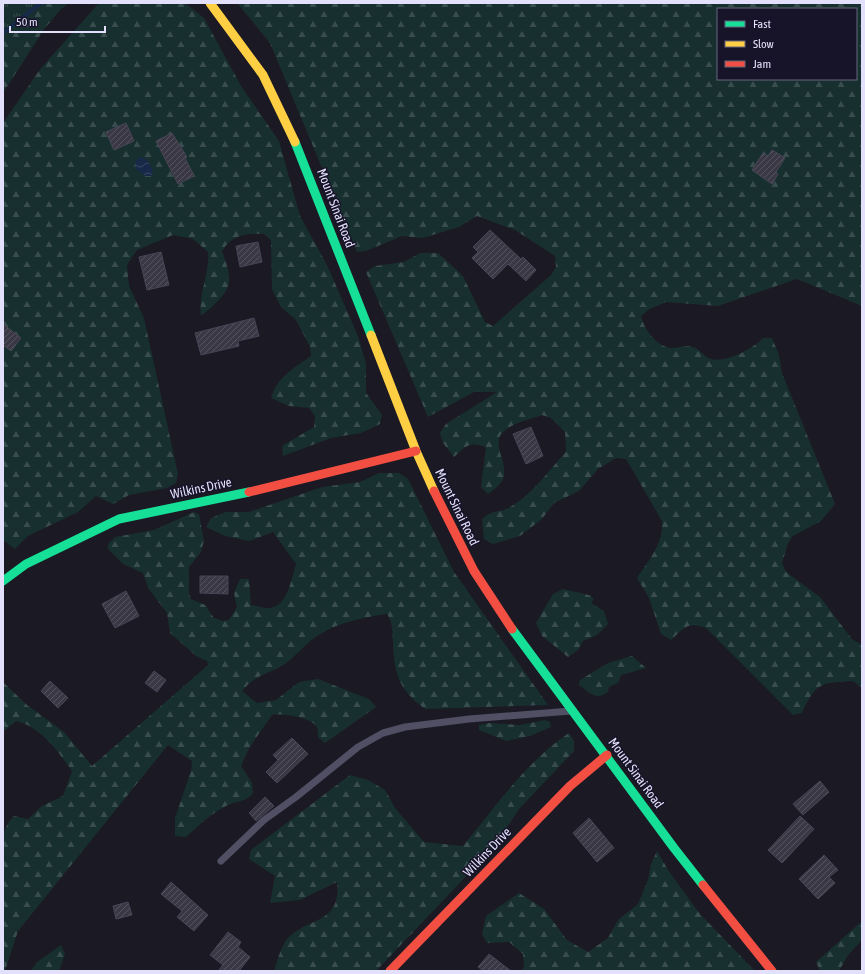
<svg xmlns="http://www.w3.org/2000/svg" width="865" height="974" font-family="'Asap Condensed',sans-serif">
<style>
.forest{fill:url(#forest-firs);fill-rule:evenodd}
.park{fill:url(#park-tufts)}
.water{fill:url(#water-waves)}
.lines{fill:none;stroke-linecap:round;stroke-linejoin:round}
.stream{stroke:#162948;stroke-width:4}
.building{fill:url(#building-hatch);stroke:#484556}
.lane{stroke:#504f64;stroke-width:7}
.fast{stroke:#16e098;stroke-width:9}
.slow{stroke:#ffcf43;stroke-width:9}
.jam{stroke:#f24e42;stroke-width:9}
.labels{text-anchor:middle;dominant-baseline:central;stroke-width:3;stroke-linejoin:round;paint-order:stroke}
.street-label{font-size:13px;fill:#e3e0fb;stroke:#171429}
</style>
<defs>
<pattern id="forest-firs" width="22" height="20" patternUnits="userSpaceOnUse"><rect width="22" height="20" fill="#182f2f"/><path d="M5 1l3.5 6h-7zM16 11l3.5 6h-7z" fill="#394d4e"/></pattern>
<pattern id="park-tufts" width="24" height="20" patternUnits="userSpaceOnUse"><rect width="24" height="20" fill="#182f2f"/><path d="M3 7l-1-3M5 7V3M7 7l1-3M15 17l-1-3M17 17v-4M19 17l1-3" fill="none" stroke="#394d4e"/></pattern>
<pattern id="water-waves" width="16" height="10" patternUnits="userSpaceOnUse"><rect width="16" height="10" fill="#162948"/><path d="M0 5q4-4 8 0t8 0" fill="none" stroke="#384863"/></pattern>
<pattern id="building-hatch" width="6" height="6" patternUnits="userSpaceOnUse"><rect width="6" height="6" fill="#3a3845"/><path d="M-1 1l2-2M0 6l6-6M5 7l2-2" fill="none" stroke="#565461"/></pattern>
</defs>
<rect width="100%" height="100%" fill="#1a1924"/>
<path class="forest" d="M 3,3 L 69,3 L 61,9 L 45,28 L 3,93 Z
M 99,3 L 185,3 L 204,18 L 241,86 L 279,141 L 300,216 L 327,265 L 358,336 L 366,364 L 366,393 L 382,415 L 380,424 L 361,433 L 331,438 L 283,456 L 282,446 L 314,427 L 315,416 L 309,408 L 289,406 L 271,398 C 277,377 294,368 311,356 L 310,347 L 296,320 L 281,307 L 272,289 L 271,240 L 264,234 C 246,233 232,235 222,251 C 225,259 228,268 229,276 C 232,292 212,307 201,316 C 198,294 210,274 208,252 L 193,239 L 173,235 L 137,250 L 127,265 L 129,286 L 144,318 L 178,474 L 176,483 L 167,488 L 129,495 L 113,504 L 96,496 L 78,512 L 28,536 L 15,549 L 3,540 L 3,123 L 41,68 Z
M 237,3 L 862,3 L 862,306 L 797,279 L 718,306 L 666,302 L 648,310 L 641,316 C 644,329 656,346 671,348 C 678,348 686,345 693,347 C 699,348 704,357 711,359 C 726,363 753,349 763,338 L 772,338 L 779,355 L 782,373 L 835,504 L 821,521 L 793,536 L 788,543 L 782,563 L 786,572 L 820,597 L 852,639 L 862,645 L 862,688 L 853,681 C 821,683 816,682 802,713 L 793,715 L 706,628 C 688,621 684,628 671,640 L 661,634 L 649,598 L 637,578 C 649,560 664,543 662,521 L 626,459 L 616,458 L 598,469 L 579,491 L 554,503 L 542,519 L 520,536 L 493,544 L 484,539 L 482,519 C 494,508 499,514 510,507 C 532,495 549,470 566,452 L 565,432 L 551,418 L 542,415 C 531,419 516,422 507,429 C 486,442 512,464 502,481 C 499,486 493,490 488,494 L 481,487 L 486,447 C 469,441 466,446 454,457 L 443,443 L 440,433 L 446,424 L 497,392 L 474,392 L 428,417 L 366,272 L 375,266 L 404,262 L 420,253 L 438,253 L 463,276 L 485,322 L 493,326 L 551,275 L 556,267 L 555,256 L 515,230 L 477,216 L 459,227 L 423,238 L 402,236 L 366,251 L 357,252 L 270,43 ZM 718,9 L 856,9 L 856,79 L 718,79 Z
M 379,473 L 399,473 L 408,479 L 454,572 L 548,705 L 425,709 C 398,689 394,673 393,641 C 392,631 393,623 387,614 C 359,618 331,624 309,642 C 301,649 294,657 286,663 C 269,675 257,673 242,691 L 257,703 L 276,700 L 299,682 L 318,679 L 369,699 L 376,707 L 325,743 L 318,737 C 318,734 318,730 317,727 C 311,717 282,713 272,715 L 249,748 L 241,766 L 252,783 L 253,793 C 243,804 237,800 226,806 C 210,814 198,826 186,837 L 175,836 L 175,818 L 191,771 L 192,761 L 168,745 L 18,931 L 5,971 L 3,971 L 3,862 C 5,857 4,855 3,850 C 1,836 5,825 14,816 L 28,819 L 42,806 L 63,796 L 72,771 C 58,751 41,727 16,721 L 3,732 L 3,682 L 27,705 L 64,732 L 92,766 L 208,665 L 207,661 L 196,656 L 170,633 L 167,613 L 148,588 L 143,573 L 123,564 L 108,549 L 108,544 L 115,537 L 154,530 L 194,512 L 199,514 L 204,541 L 201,552 L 189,567 L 189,594 L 191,599 L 205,605 L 214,618 L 223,621 L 229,620 L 237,607 L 234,593 L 240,579 L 249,579 L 251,605 C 257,606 264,609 270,608 C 288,606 291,579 296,564 L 273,532 L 249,541 L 225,536 L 206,527 L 211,518 L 226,512 L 249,512 L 322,487 L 360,482 Z
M 563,589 L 589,595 L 594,599 L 591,603 L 604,611 L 608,624 L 597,635 L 583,641 L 578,650 L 568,657 L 542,636 L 536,623 L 553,594 Z
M 632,656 L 646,668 L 621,675 L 618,683 L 609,687 L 608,692 C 595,701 591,693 579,685 L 580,680 L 608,663 Z
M 545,720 L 550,722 L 551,727 L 530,736 L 506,741 L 479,730 L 479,725 L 489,723 L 520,725 Z
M 569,733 L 574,741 L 574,751 L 520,808 L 491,850 L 376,971 L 274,971 C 277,962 280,950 285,942 C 303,916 342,927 337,882 L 300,900 L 270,903 L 275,876 L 249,859 L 251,850 L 350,775 L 368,780 L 385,790 L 395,808 L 424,842 L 463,846 C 496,806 526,762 569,733 Z
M 657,851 L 670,873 L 700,914 L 755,971 L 521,971 L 524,967 L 523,954 L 509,942 L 487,943 L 482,934 L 486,916 L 519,893 L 544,909 L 567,940 L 588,952 L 608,938 L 618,920 L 638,904 L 648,880 L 651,864 Z
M 862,921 L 862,940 L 848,955 L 839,971 L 820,971 L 816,962 Z
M 61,945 L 65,954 L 59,971 L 31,971 L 36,963 Z"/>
<path class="park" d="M 3,3 L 41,3 L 3,33 Z"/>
<path class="water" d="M 138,158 C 147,156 149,164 153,170 L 151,176 L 145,176 L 136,169 L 135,163 Z"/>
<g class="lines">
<path class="stream" d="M 3,33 L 41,3"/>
</g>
<path class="building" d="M 126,123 L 134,141 L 114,150 L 106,132 Z
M 172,133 L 187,157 L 185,158 L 194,176 L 178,184 L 156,141 Z
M 772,150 L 785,158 L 776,172 L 778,174 L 772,184 L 752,170 L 763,153 L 768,156 Z
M 490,230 L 521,259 L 523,257 L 536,270 L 526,281 L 508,264 L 493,279 L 472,258 L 478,252 L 473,247 Z
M 258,242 L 262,262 L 240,267 L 236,246 Z
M 161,252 L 169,285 L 147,290 L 139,257 Z
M 254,318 L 259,336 L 238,341 L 239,346 L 201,355 L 195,333 Z
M 3,324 L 21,338 L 11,351 L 3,345 Z
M 531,427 L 543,456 L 526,464 L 513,434 Z
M 200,576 L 228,576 L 228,594 L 200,593 Z
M 126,591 L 139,616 L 115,628 L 102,604 Z
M 154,671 L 166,680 L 157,692 L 145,683 Z
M 50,681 L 68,698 L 58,708 L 41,691 Z
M 292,738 L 308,754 L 277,783 L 266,772 L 278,760 L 273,755 Z
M 820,781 L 829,792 L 803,815 L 793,804 Z
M 265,797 L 274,806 L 256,821 L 249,813 Z
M 800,816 L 814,829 L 782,863 L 768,850 Z
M 589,818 L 614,848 L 597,862 L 573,833 Z
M 824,855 L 838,870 L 829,877 L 835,883 L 818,899 L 799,879 Z
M 171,882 L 208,915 L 194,931 L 177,917 L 182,911 L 161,894 Z
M 128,902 L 132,915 L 116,919 L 113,906 Z
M 228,932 L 241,942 L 238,947 L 250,957 L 239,971 L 218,971 L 223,965 L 210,955 Z
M 489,954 L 511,971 L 484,971 L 478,967 Z"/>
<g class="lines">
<path class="lane" d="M 221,861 L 264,820 L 296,797 L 358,747 L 383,733 L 405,727 L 469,719 L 571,711"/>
<path class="fast" d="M 295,142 L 371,335
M 3,581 L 26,564 L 119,519 L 249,492
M 512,629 L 674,848 L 703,885"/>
<path class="slow" d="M 210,3 L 263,75 L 295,142
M 371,335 L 416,451 L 434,491"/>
<path class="jam" d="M 434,491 L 474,571 L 512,629
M 249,492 L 416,451
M 703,885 L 772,971
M 390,971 L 570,786 L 607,755"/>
</g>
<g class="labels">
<g class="street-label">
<text transform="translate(336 208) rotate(69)">Mount Sinai Road</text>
<text transform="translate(201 488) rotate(-12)">Wilkins Drive</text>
<text transform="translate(457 507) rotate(64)">Mount Sinai Road</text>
<text transform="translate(636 773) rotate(54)">Mount Sinai Road</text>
<text transform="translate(487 852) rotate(-46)">Wilkins Drive</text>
</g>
</g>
<rect width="865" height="974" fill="none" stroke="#e3e0fb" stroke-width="8"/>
<rect x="717" y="8" width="140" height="72" fill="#171429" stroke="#69667d"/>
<rect x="725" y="21" width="20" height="6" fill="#16e098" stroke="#69667d"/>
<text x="753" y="28" font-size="12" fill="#e3e0fb">Fast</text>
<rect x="725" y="41" width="20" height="6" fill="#ffcf43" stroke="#69667d"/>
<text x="753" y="48" font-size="12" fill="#e3e0fb">Slow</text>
<rect x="725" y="61" width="20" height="6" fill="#f24e42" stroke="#69667d"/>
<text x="753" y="68" font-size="12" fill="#e3e0fb">Jam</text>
<path d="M10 26v6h95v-6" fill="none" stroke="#e3e0fb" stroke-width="2"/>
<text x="16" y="26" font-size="12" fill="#e3e0fb" stroke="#171429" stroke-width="3" paint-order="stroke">50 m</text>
</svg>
